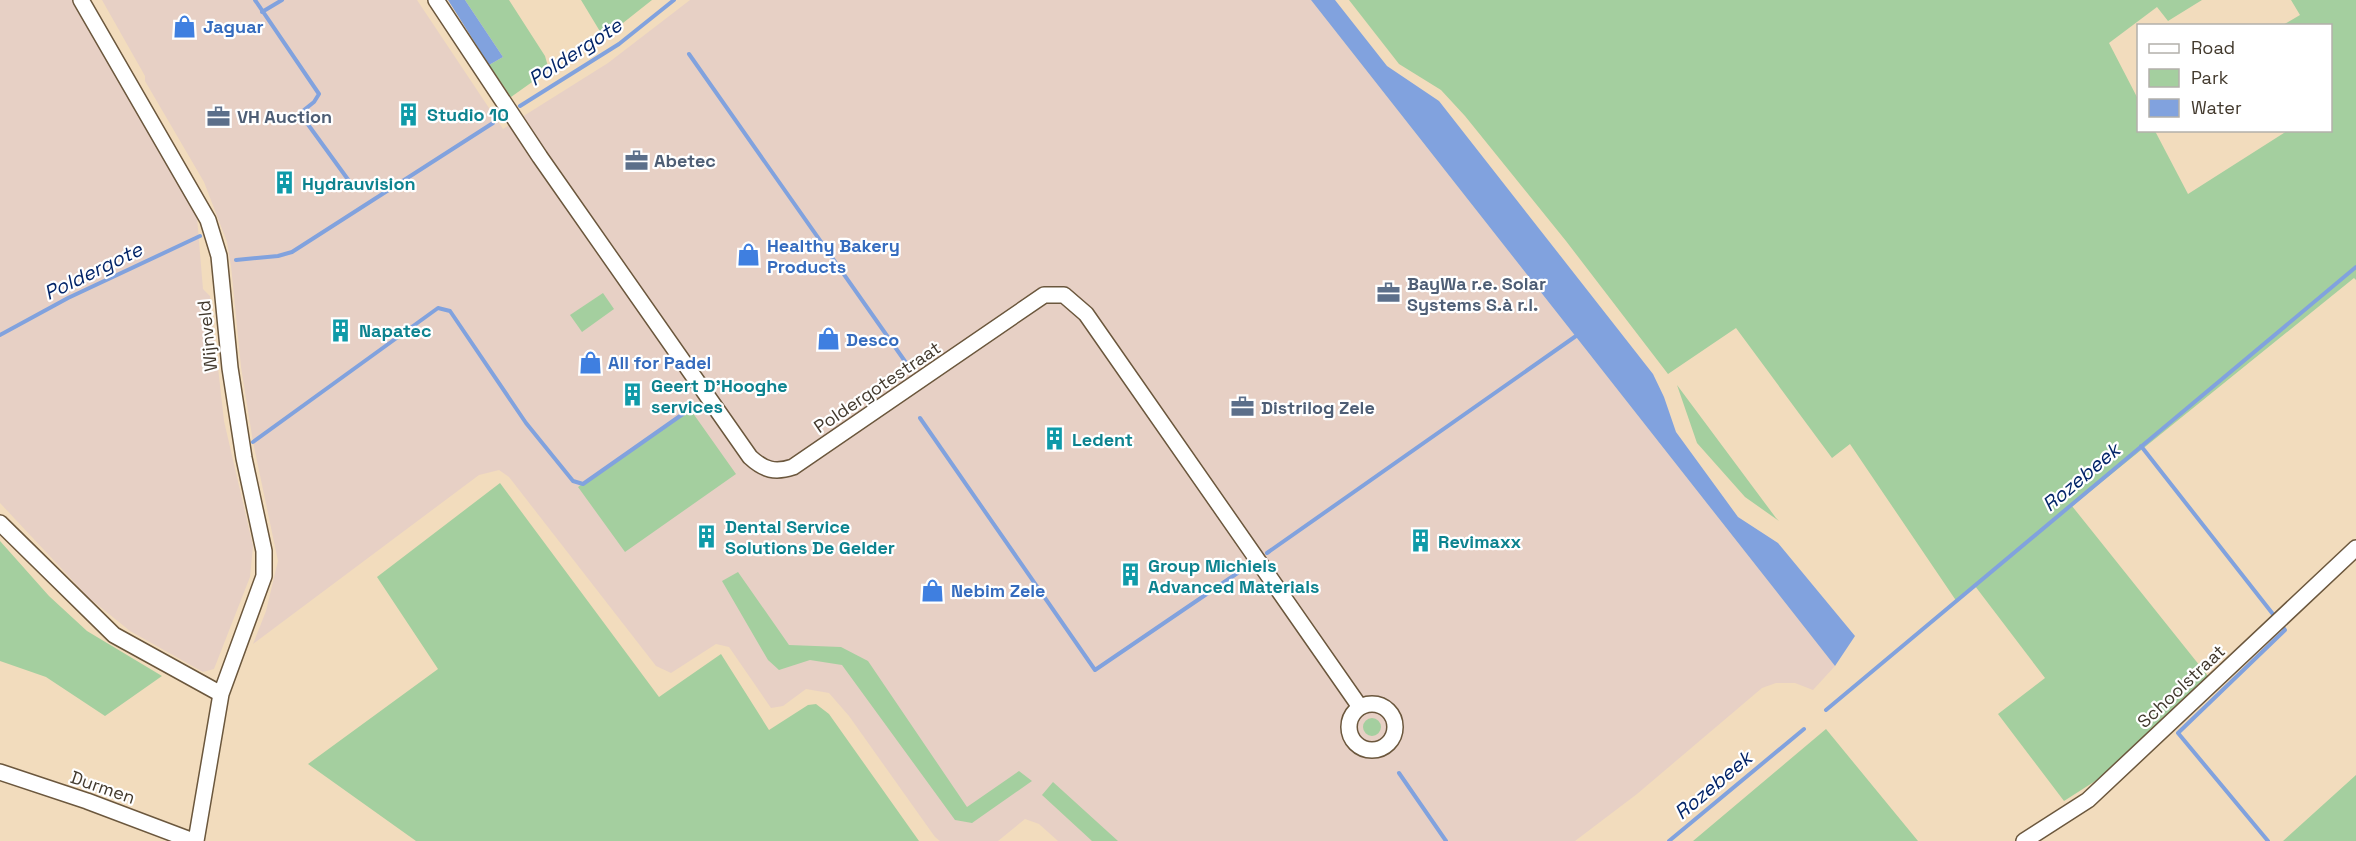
<svg xmlns="http://www.w3.org/2000/svg" width="2356" height="841" font-family="'Space Grotesk',sans-serif">
<style>
.industrial{fill:#e7d0c5}
.green{fill:#a4cf9f}
.water{fill:#81a2de}
.lines{fill:none;stroke-linecap:round;stroke-linejoin:round}
.stream{stroke:#81a2de;stroke-width:4}
.minor-casing{stroke:#6b573d;stroke-width:18}
.minor{stroke:#fff;stroke-width:15}
.labels{text-anchor:middle;dominant-baseline:central;stroke-width:4.5;stroke-linejoin:round;paint-order:stroke}
.shop-label{font-size:18px;font-weight:bold;fill:#366cbe;stroke:#fff;text-anchor:start}
.culture-label{font-size:18px;font-weight:bold;fill:#0d838f;stroke:#fff;text-anchor:start}
.service-label{font-size:18px;font-weight:bold;fill:#4e5e75;stroke:#fff;text-anchor:start}
.street-label{font-size:18px;fill:#42392d;stroke:#fff}
.water-label{font-size:20px;font-style:italic;fill:#032569;stroke:#fff}
</style>
<rect width="100%" height="100%" fill="#f2dcbd"/>
<path class="industrial" d="M 0,0 L 74,0 L 197,217 L 203,289 L 210,296 L 224,421 L 253,546 L 250,577 L 214,669 L 203,672 L 130,631 L 89,598 L 0,503 Z
M 102,0 L 417,0 L 503,129 L 608,63 L 690,0 L 1311,0 L 1835,666 L 1813,690 L 1795,683 L 1776,683 L 1762,688 L 1637,794 L 1575,841 L 1058,841 L 1039,824 L 1025,819 L 998,841 L 940,841 L 935,837 L 849,716 L 829,693 L 806,689 L 783,706 L 771,708 L 729,647 L 716,644 L 671,673 L 656,666 L 509,477 L 499,470 L 479,475 L 253,644 L 266,611 L 278,561 L 253,442 L 241,367 L 231,266 L 227,242 L 204,182 L 145,81 L 145,76 Z"/>
<path class="green" d="M 465,0 L 509,0 L 545,56 L 549,70 L 511,97 L 489,65 L 503,57 Z
M 581,0 L 652,0 L 604,38 Z
M 1349,0 L 2202,0 L 2168,21 L 2157,7 L 2109,43 L 2138,99 L 2138,130 L 2155,131 L 2188,194 L 2287,131 L 2330,130 L 2330,26 L 2283,25 L 2300,15 L 2291,0 L 2356,0 L 2356,280 L 2354,278 L 2072,506 L 2208,676 L 2100,778 L 2064,801 L 1998,714 L 2045,678 L 1975,586 L 1957,602 L 1850,444 L 1832,458 L 1736,328 L 1668,374 L 1566,241 L 1465,116 L 1441,90 L 1399,64 Z
M 603,293 L 614,309 L 582,332 L 570,315 Z
M 1677,385 L 1776,518 L 1779,521 L 1745,497 L 1697,443 Z
M 690,409 L 736,474 L 625,552 L 578,487 Z
M 500,483 L 659,697 L 721,654 L 769,730 L 808,705 L 816,704 L 829,714 L 919,841 L 416,841 L 308,764 L 438,669 L 377,577 Z
M 0,541 L 49,596 L 87,631 L 162,676 L 105,716 L 46,677 L 0,661 Z
M 738,572 L 789,645 L 841,647 L 868,661 L 967,807 L 1019,771 L 1032,781 L 972,823 L 955,820 L 842,665 L 810,660 L 779,670 L 768,660 L 722,581 Z
M1363 727a9 9 0 1 1 18 0a9 9 0 1 1-18 0Z
M 1826,729 L 1918,841 L 1693,841 Z
M 2356,775 L 2356,841 L 2283,841 Z
M 1053,782 L 1118,841 L 1092,841 L 1042,795 Z"/>
<path class="water" d="M 448,0 L 465,0 L 503,57 L 489,65 Z
M 1311,0 L 1335,0 L 1387,66 L 1439,101 L 1653,374 L 1664,397 L 1676,432 L 1738,517 L 1778,543 L 1855,636 L 1835,666 Z"/>
<g class="lines">
<path class="stream" d="M 255,0 L 319,94 L 314,102 L 304,110 L 304,119 L 352,185
M 262,12 L 282,0
M 689,54 L 909,367
M 520,106 L 619,44 L 674,0
M 236,260 L 278,256 L 292,252 L 493,123
M 0,335 L 68,298 L 200,236
M 920,418 L 1095,670 L 1239,572
M 253,442 L 438,308 L 450,311 L 526,423 L 573,481 L 583,484 L 690,409
M 2141,446 L 2276,618
M 1267,553 L 1576,336
M 1826,710 L 2356,267
M 1399,773 L 1446,841
M 1669,841 L 1804,729
M 2268,841 L 2178,733 L 2285,630 L 2281,624"/>
<defs>
<path id="minor" d="M 81,0 L 208,220 L 219,256 L 230,368 L 244,458 L 264,551 L 264,576 L 221,694 L 196,841
M 436,0 L 540,157 L 750,457 C 764,470 775,473 793,467 L 1044,295 L 1064,295 L 1086,314 L 1360,707
M 0,523 L 114,635 L 221,694
M1349 727a23 23 0 1 1 46 0a23 23 0 1 1-46 0Z
M 0,772 L 87,801 L 193,841
M 2024,841 L 2088,800 L 2356,548"/>
</defs>
<use href="#minor" class="minor-casing"/>
<use href="#minor" class="minor"/>
</g>
<defs>
<symbol id="shop-bare" viewBox="-9 -9 18 18"><path d="M-5-2.5h2.3a2.7 3.5 0 0 1 5.4 0H5L5.5 6h-11ZM-1.5-2.5h3a1.5 2.3 0 0 0-3 0Z" fill="#3f7fe0" stroke="#fff" stroke-width="2.5" paint-order="stroke"/></symbol>
<symbol id="building-bare" viewBox="-9 -9 18 18"><path d="M-4-6H4V6H1V3H-1V6H-4ZM-2.5-4.3h1.7v1.8h-1.7ZM.8-4.3h1.7v1.8H.8ZM-2.5-1h1.7V.8h-1.7ZM.8-1h1.7V.8H.8Z" fill="#0f9aa8" stroke="#fff" stroke-width="2.5" paint-order="stroke"/></symbol>
<symbol id="office-bare" viewBox="-9 -9 18 18"><path d="M-6-3h4V-5.5h4V-3h4V5H-6ZM-1-4.5V-3h2v-1.5ZM-6 0V1H6V0Z" fill="#5c6f8a" stroke="#fff" stroke-width="2.5" paint-order="stroke"/></symbol>
</defs>
<g fill-rule="evenodd">
<use href="#shop-bare" x="168" y="10" width="33" height="33"/>
<use href="#building-bare" x="392" y="98" width="33" height="33"/>
<use href="#office-bare" x="202" y="100" width="33" height="33"/>
<use href="#office-bare" x="620" y="144" width="33" height="33"/>
<use href="#building-bare" x="268" y="166" width="33" height="33"/>
<use href="#shop-bare" x="732" y="238" width="33" height="33"/>
<use href="#office-bare" x="1372" y="276" width="33" height="33"/>
<use href="#building-bare" x="324" y="314" width="33" height="33"/>
<use href="#shop-bare" x="812" y="322" width="33" height="33"/>
<use href="#shop-bare" x="574" y="346" width="33" height="33"/>
<use href="#building-bare" x="616" y="378" width="33" height="33"/>
<use href="#office-bare" x="1226" y="390" width="33" height="33"/>
<use href="#building-bare" x="1038" y="422" width="33" height="33"/>
<use href="#building-bare" x="690" y="520" width="33" height="33"/>
<use href="#building-bare" x="1404" y="524" width="33" height="33"/>
<use href="#building-bare" x="1114" y="558" width="33" height="33"/>
<use href="#shop-bare" x="916" y="574" width="33" height="33"/>
</g>
<g class="labels">
<g class="shop-label">
<text x="203" y="26">Jaguar</text>
<text x="767" y="245">Healthy Bakery<tspan x="767" dy="21">Products</tspan></text>
<text x="846" y="339">Desco</text>
<text x="608" y="362">All for Padel</text>
<text x="951" y="590">Nebim Zele</text>
</g>
<g class="culture-label">
<text x="427" y="114">Studio 10</text>
<text x="302" y="183">Hydrauvision</text>
<text x="359" y="330">Napatec</text>
<text x="651" y="385">Geert D'Hooghe<tspan x="651" dy="21">services</tspan></text>
<text x="1072" y="439">Ledent</text>
<text x="725" y="526">Dental Service<tspan x="725" dy="21">Solutions De Gelder</tspan></text>
<text x="1438" y="541">Revimaxx</text>
<text x="1148" y="565">Group Michiels<tspan x="1148" dy="21">Advanced Materials</tspan></text>
</g>
<g class="service-label">
<text x="237" y="116">VH Auction</text>
<text x="654" y="160">Abetec</text>
<text x="1407" y="283">BayWa r.e. Solar<tspan x="1407" dy="21">Systems S.à r.l.</tspan></text>
<text x="1261" y="407">Distrilog Zele</text>
</g>
<g class="street-label">
<text transform="translate(207 336) rotate(-96)">Wijnveld</text>
<text transform="translate(877 387) rotate(-34)">Poldergotestraat</text>
<text transform="translate(2181 686) rotate(-43)">Schoolstraat</text>
<text transform="translate(103 787) rotate(19)">Durmen</text>
</g>
<g class="water-label">
<text transform="translate(575 52) rotate(-33)">Poldergote</text>
<text transform="translate(93 271) rotate(-26)">Poldergote</text>
<text transform="translate(2081 477) rotate(-40)">Rozebeek</text>
<text transform="translate(1713 785) rotate(-40)">Rozebeek</text>
</g>
</g>
<rect x="2137" y="24" width="195" height="108" fill="#ffffff" stroke="#b3b0ab" stroke-width="1.5"/>
<rect x="2149" y="44" width="30" height="9" fill="#ffffff" stroke="#b3b0ab" stroke-width="1.5"/>
<text x="2191" y="54" font-size="18" fill="#42392d">Road</text>
<rect x="2149" y="69" width="30" height="18" fill="#a4cf9f" stroke="#b3b0ab" stroke-width="1.5"/>
<text x="2191" y="84" font-size="18" fill="#42392d">Park</text>
<rect x="2149" y="99" width="30" height="18" fill="#81a2de" stroke="#b3b0ab" stroke-width="1.5"/>
<text x="2191" y="114" font-size="18" fill="#42392d">Water</text>
</svg>
